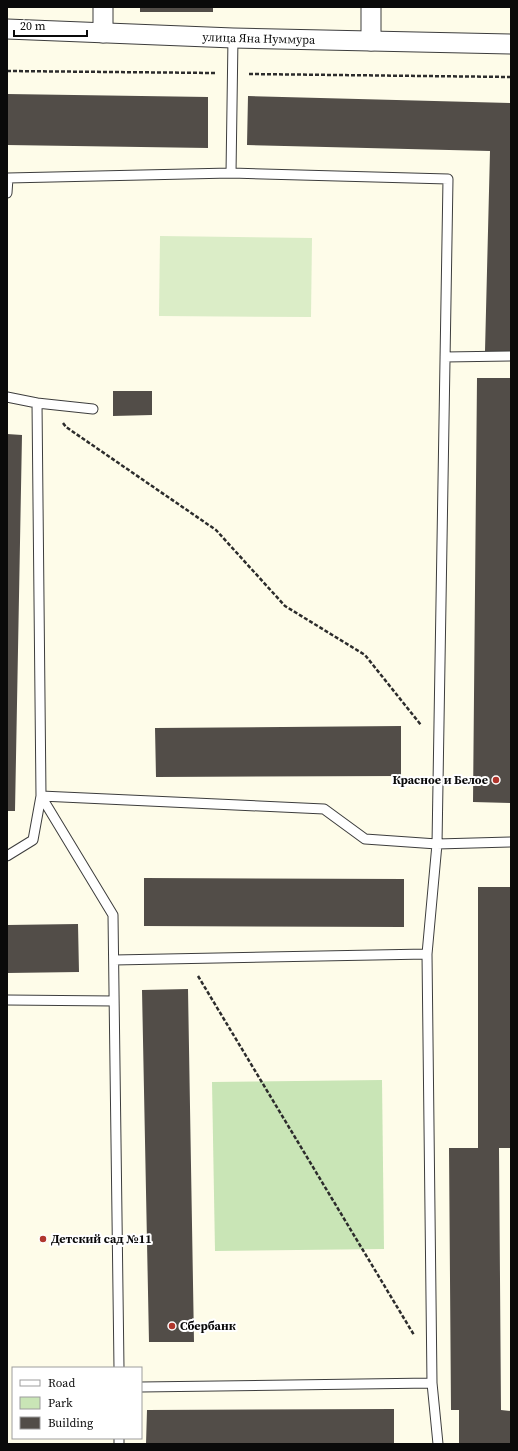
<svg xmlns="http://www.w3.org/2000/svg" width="518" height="1451" font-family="'Source Serif 4',serif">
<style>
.green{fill:#c9e5b6}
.pitch{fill:#dbedc7}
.building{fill:#524d48}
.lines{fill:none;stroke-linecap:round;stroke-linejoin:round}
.lane-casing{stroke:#3d3d3d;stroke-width:11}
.street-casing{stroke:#3d3d3d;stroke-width:21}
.path{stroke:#2c2c2c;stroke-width:2.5;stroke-dasharray:4 2;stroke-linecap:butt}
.lane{stroke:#fff;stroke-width:9}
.street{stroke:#fff;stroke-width:19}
.poi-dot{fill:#b0362d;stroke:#fff;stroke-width:1.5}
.labels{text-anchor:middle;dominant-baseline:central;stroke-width:4;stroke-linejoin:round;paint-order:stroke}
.street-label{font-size:12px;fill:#0a0a0a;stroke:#fff}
.poi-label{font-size:12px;font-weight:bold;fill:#0a0a0a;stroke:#fff;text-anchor:start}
</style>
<rect width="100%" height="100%" fill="#fefce9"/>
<path class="green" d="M 382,1080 L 384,1249 L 215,1251 L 212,1082 Z"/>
<path class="pitch" d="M 160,236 L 312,238 L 311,317 L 159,316 Z"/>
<path class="building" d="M 140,7 L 213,7 L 213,12 L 140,12 Z
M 7,94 L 208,97 L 208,148 L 7,145 Z
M 248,96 L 511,103 L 511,351 L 485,351 L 490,151 L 247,145 Z
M 477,378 L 511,378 L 511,803 L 473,802 Z
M 113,391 L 152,391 L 152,415 L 113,416 Z
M 7,434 L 22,435 L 15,811 L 7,811 Z
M 401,726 L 401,776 L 156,777 L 155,728 Z
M 144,878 L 404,879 L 404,927 L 144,926 Z
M 478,887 L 511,887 L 511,1148 L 499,1148 L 501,1410 L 511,1411 L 511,1444 L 459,1444 L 459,1410 L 451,1410 L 449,1148 L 478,1148 Z
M 78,924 L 79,972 L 7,973 L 7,925 Z
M 188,989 L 194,1342 L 149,1342 L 142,990 Z
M 394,1409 L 394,1444 L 146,1444 L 147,1410 Z"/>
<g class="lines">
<defs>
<path id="lane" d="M 231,173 L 233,38
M 7,193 L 8,178 L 231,173 L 448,179 L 437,844 L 427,954
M 445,357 L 511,356
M 7,397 L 37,403 L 41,796 L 33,840 L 7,856
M 37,403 L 93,409
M 41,796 L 113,915 L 119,1368
M 41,796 L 324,809 L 365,839 L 437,844 L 511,842
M 114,960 L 427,954 L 432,1383 L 141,1387
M 7,1000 L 114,1001
M 432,1383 L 438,1444
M 119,1444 L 119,1438"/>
<g id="street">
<path id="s1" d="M 7,29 L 233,38 L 511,44"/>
<path d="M 103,33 L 103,7"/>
<path d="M 371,41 L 371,7"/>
</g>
</defs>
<use href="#lane" class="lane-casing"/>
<use href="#street" class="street-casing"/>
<path class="path" d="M 7,71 L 216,73
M 249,74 L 511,77
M 63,423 L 66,427 L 216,530 L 285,606 L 365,655 L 421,725
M 198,976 L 414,1335"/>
<use href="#lane" class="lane"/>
<use href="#street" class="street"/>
</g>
<g class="poi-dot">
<circle cx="496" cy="780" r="4"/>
<circle cx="43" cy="1239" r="4"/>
<circle cx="172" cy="1326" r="4"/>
</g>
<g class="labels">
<g class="street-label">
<text stroke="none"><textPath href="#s1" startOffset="252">улица Яна Нуммура</textPath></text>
</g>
<g class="poi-label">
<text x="488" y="780" text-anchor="end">Красное и Белое</text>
<text x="51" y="1239">Детский сад №11</text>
<text x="180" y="1326">Сбербанк</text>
</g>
</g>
<rect width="518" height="1451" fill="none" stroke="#0a0a0a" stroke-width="16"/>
<rect x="12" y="1367" width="130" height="72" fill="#ffffff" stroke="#9d9d9d"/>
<rect x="20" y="1380" width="20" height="6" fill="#ffffff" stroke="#9d9d9d"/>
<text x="48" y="1387" font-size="12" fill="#0a0a0a">Road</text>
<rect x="20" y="1397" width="20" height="12" fill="#c9e5b6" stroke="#9d9d9d"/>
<text x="48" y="1407" font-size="12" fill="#0a0a0a">Park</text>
<rect x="20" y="1417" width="20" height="12" fill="#524d48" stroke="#9d9d9d"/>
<text x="48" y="1427" font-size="12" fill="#0a0a0a">Building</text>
<path d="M14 30v6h73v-6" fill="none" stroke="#0a0a0a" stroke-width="2"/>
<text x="20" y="30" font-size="12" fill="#0a0a0a" stroke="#ffffff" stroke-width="3" paint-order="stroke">20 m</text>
</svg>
